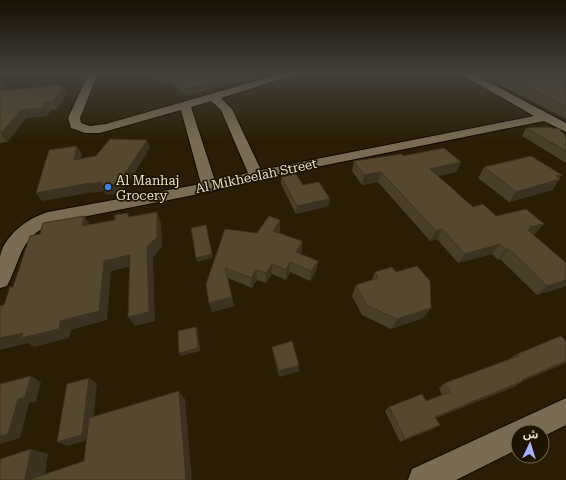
<svg xmlns="http://www.w3.org/2000/svg" width="566" height="480" font-family="'Roboto Serif','Noto Sans Arabic',serif">
<style>
.lines{fill:none;stroke-linecap:round;stroke-linejoin:round}
.minor-casing{stroke:#110700;stroke-width:2}
.minor{fill:#7a6c53;fill-rule:evenodd}
.wall{fill:#493e28}
.shaded-wall{fill:#3c3221}
.building{fill:#55482f;stroke:#3c3221}
.shop-dot{fill:#3f7fe0;stroke:#1f1400;stroke-width:1.5}
.labels{text-anchor:middle;dominant-baseline:central;stroke-width:3.5;stroke-linejoin:round;paint-order:stroke}
.street-label{font-size:13px;fill:#e7dfd1;stroke:#1f1400}
.poi-label{font-size:13px;fill:#e7dfd1;stroke:#1f1400;text-anchor:start}
</style>
<rect width="100%" height="100%" fill="#291d05"/>
<g class="lines">
<defs>
<path id="minor" d="M 89,73 L 98,73 L 80,118 L 81,123 L 90,126 L 106,124 L 284,73 L 300,73 L 221,98 L 232,109 L 261,170 L 534,116 L 459,73 L 471,73 L 566,123 L 566,132 L 544,121 L 257,179 L 209,192 L 52,223 C 19,239 22,257 7,286 L 0,288 C 0,279 0,267 0,257 C 4,235 28,218 48,212 L 201,184 L 181,110 L 100,133 L 85,133 L 71,128 L 68,118 ZM 211,101 L 221,110 L 248,173 L 215,181 L 191,107 Z
M 566,398 L 566,425 L 542,437 L 542,432 L 518,432 L 518,449 L 456,480 L 408,480 L 412,469 Z"/>
</defs>
<use href="#minor" class="minor-casing"/>
<use href="#minor" class="minor"/>
</g>
<path class="wall" d="M 0,73 L 0,79 L 3,87 L 0,91 L 62,87 L 66,94 L 57,109 L 51,110 L 47,116 L 26,118 L 7,142 L 0,143 Z
M 147,73 L 258,73 L 258,77 L 235,84 L 232,83 L 186,96 L 172,83 L 164,85 L 152,74 L 149,75 Z
M 492,73 L 566,73 L 566,119 L 490,79 Z
M 526,128 L 566,139 L 566,163 L 522,136 Z
M 354,161 L 461,162 L 456,172 L 438,176 L 473,207 L 496,216 L 535,234 L 533,235 L 566,263 L 566,286 L 537,295 L 500,259 L 498,260 L 492,254 L 458,263 L 437,239 L 430,241 L 378,182 L 362,185 L 352,171 Z
M 484,167 L 559,178 L 560,179 L 552,190 L 509,202 L 478,178 Z
M 281,177 L 303,185 L 329,206 L 296,214 L 281,184 Z
M 280,230 L 279,233 L 302,252 L 300,254 L 318,261 L 316,271 L 310,281 L 290,272 L 286,280 L 272,274 L 266,283 L 257,280 L 252,288 L 228,278 L 234,306 L 212,312 L 209,303 L 206,284 L 257,233 Z
M 375,272 L 396,272 L 431,308 L 423,318 L 391,329 L 362,315 L 352,296 L 356,285 L 372,280 Z
M 566,341 L 566,363 L 523,381 L 514,387 L 436,418 L 433,429 L 400,442 L 385,411 L 389,407 L 426,401 L 442,395 L 439,388 L 445,383 L 509,359 L 517,354 Z
M 272,347 L 299,365 L 299,371 L 279,377 L 273,353 Z"/>
<path class="shaded-wall" d="M 0,73 L 7,73 L 0,79 L 3,87 L 0,91 Z
M 247,73 L 258,73 L 258,77 L 235,84 L 234,77 Z
M 170,76 L 172,83 L 164,85 L 162,78 Z
M 232,76 L 232,83 L 186,96 L 185,89 Z
M 61,85 L 62,87 L 63,87 L 66,94 L 57,109 L 53,102 Z
M 46,102 L 51,110 L 47,116 L 26,118 L 7,142 L 1,134 L 21,110 Z
M 147,140 L 150,148 L 125,188 L 120,189 L 120,193 L 106,195 L 104,191 L 95,193 L 94,192 L 42,201 L 36,193 L 90,183 L 116,181 Z
M 77,146 L 82,154 L 79,168 L 74,160 Z
M 461,162 L 456,172 L 426,179 L 430,169 Z
M 381,172 L 378,182 L 362,185 L 364,175 Z
M 562,175 L 557,180 L 560,179 L 552,190 L 509,202 L 516,192 L 556,176 Z
M 330,199 L 329,206 L 296,214 L 297,206 Z
M 157,212 L 161,223 L 162,247 L 153,258 L 155,321 L 135,326 L 128,317 Z
M 84,216 L 91,226 L 82,226 Z
M 280,220 L 280,230 L 274,241 L 273,231 Z
M 544,224 L 535,234 L 525,237 L 529,227 Z
M 207,229 L 213,258 L 197,262 L 196,258 Z
M 442,229 L 437,239 L 430,241 L 436,231 Z
M 302,241 L 302,252 L 296,262 L 296,252 Z
M 500,244 L 492,254 L 458,263 L 465,254 Z
M 509,249 L 500,259 L 498,260 L 506,250 Z
M 130,255 L 136,265 L 111,271 L 107,320 L 71,330 L 69,338 L 34,347 L 28,343 L 0,350 L 0,338 L 60,321 L 104,261 Z
M 318,261 L 316,271 L 310,281 L 311,271 Z
M 290,262 L 290,272 L 286,280 L 286,270 Z
M 272,264 L 272,274 L 266,283 L 266,273 Z
M 256,270 L 257,280 L 252,288 L 251,278 Z
M 566,280 L 566,286 L 537,295 L 547,286 Z
M 232,297 L 234,306 L 212,312 L 209,303 Z
M 431,308 L 423,318 L 391,329 L 397,319 Z
M 196,327 L 198,330 L 200,351 L 181,356 L 179,353 Z
M 566,361 L 566,363 L 521,382 L 523,381 L 514,387 L 429,421 L 435,417 Z
M 299,365 L 299,371 L 279,377 L 279,371 Z
M 31,376 L 41,382 L 36,402 L 29,403 L 20,438 L 0,444 L 0,436 L 18,399 Z
M 89,378 L 97,384 L 91,439 L 67,446 L 57,442 Z
M 179,391 L 185,399 L 192,480 L 186,480 Z
M 440,425 L 433,429 L 400,442 L 405,439 Z
M 31,449 L 48,454 L 44,480 L 25,480 Z"/>
<path class="building" d="M 157,73 L 247,73 L 234,77 L 232,76 L 185,89 L 170,76 L 162,78 Z
M 499,73 L 566,73 L 566,107 Z
M 61,85 L 60,87 L 63,87 L 53,102 L 46,102 L 42,108 L 21,110 L 0,134 L 0,91 Z
M 547,127 L 559,129 L 565,135 L 566,139 L 566,151 L 526,128 Z
M 110,139 L 147,140 L 121,180 L 116,181 L 115,184 L 102,186 L 102,182 L 90,184 L 90,183 L 36,193 L 49,150 L 77,146 L 74,160 L 96,156 Z
M 444,148 L 461,162 L 430,169 L 473,207 L 483,204 L 496,216 L 526,209 L 544,224 L 529,227 L 531,229 L 528,230 L 566,263 L 566,280 L 547,286 L 509,249 L 506,250 L 500,244 L 465,254 L 442,229 L 436,231 L 381,172 L 364,175 L 354,161 L 402,154 L 403,156 Z
M 531,156 L 562,175 L 556,176 L 560,179 L 516,192 L 484,167 Z
M 296,174 L 303,185 L 319,182 L 330,199 L 297,206 L 281,177 Z
M 157,212 L 157,237 L 147,247 L 149,312 L 128,317 L 130,255 L 104,261 L 99,311 L 60,321 L 59,329 L 21,338 L 23,333 L 0,338 L 0,306 L 4,305 L 10,287 L 13,287 L 30,236 L 40,234 L 43,223 L 84,216 L 82,226 L 115,220 L 115,215 L 128,213 L 128,217 Z
M 269,216 L 280,220 L 273,231 L 302,241 L 296,252 L 318,261 L 311,271 L 290,262 L 286,270 L 272,264 L 266,273 L 256,270 L 251,278 L 225,268 L 232,297 L 209,303 L 206,284 L 225,229 L 257,233 Z
M 206,225 L 212,254 L 196,258 L 191,228 Z
M 417,266 L 430,281 L 431,308 L 397,319 L 366,305 L 356,285 L 378,278 L 375,272 L 392,267 L 396,272 Z
M 196,327 L 198,348 L 179,353 L 178,331 Z
M 561,336 L 566,341 L 566,361 L 522,380 L 523,381 L 435,417 L 440,425 L 405,439 L 389,407 L 422,394 L 426,401 L 450,392 L 445,383 L 519,356 L 517,354 Z
M 292,341 L 299,365 L 279,371 L 272,347 Z
M 31,376 L 25,397 L 18,399 L 8,434 L 0,436 L 0,384 Z
M 89,378 L 82,435 L 57,442 L 67,384 Z
M 179,391 L 186,480 L 28,480 L 84,461 L 89,418 Z
M 31,449 L 25,480 L 0,480 L 0,459 Z"/>
<linearGradient id="sky" x2="0" y2="1"><stop stop-color="#171003"/><stop offset="0.52" stop-color="#43403b"/><stop offset="1" stop-color="#43403b" stop-opacity="0"/></linearGradient>
<rect width="566" height="141" fill="url(#sky)"/>
<circle class="shop-dot" cx="108" cy="187" r="4"/>
<g class="labels">
<g class="street-label">
<text transform="translate(256 176) rotate(-12)">Al Mikheelah Street</text>
</g>
<g class="poi-label">
<text x="116" y="180">Al Manhaj<tspan x="116" dy="15">Grocery</tspan></text>
</g>
</g>
<g transform="translate(530 444) rotate(4)"><circle r="19" fill="#1f1400" stroke="#6f6554"/>
<path d="M0-3L7 15L0 10L-7 15Z" fill="#a7b1fc"/>
<text y="-6" font-size="11" font-weight="bold" text-anchor="middle" fill="#e7dfd1">ش</text>
</g>
</svg>
